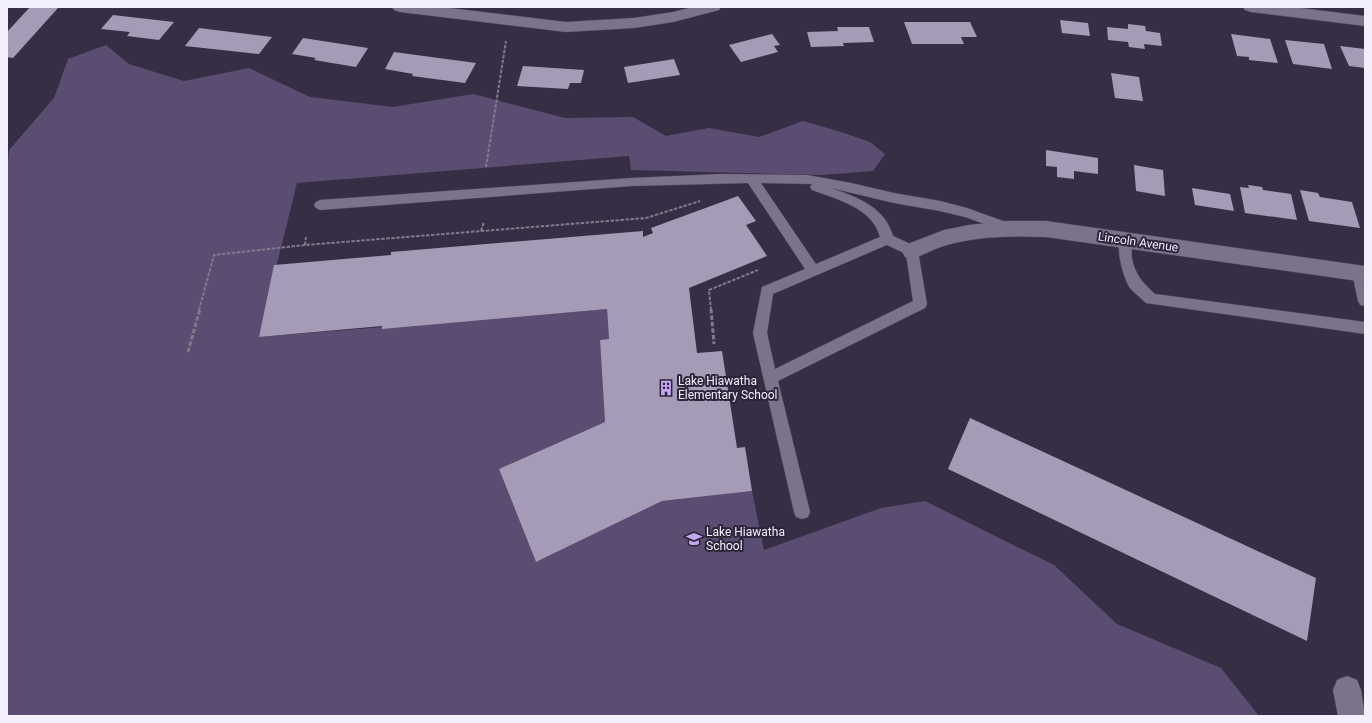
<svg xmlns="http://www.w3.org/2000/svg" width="1372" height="723" font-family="Roboto,sans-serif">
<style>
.green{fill:#5b4d71}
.building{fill:#a69bb7}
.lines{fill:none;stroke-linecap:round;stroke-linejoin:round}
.lane-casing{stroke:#51495d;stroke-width:1}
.street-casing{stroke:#51495d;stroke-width:1}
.path-far1{stroke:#807a8c;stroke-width:2;stroke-dasharray:3.5 1.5;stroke-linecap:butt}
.path{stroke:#807a8c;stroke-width:3;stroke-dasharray:4.5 2;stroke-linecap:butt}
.lane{fill:#7c728c;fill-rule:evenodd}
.street{fill:#7c728c;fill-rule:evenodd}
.labels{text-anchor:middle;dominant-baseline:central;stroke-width:4;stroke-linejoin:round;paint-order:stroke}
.street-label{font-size:12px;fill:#f4effd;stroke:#2c2439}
.poi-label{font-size:12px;fill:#f4effd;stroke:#2c2439;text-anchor:start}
</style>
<rect width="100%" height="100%" fill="#362e44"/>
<path class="green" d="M 106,45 L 129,64 L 184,81 L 249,68 L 310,97 L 393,107 L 473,94 L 565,118 L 633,117 L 666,136 L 709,128 L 759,137 L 803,121 L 838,131 L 870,142 L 885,154 L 873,171 L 822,175 L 631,170 L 629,156 L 297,183 L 259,337 L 607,309 L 609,339 L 600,340 L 605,422 L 499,469 L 536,562 L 662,501 L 752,491 L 764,550 L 881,508 L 925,501 L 1054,565 L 1117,624 L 1221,668 L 1259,716 L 7,716 L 7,177 L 9,150 L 54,98 L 68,59 Z"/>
<path class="building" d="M 30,7 L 58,8 L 13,58 L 7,57 L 7,32 Z
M 113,15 L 174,22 L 159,40 L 127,36 L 130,32 L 101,29 Z
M 1060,20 L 1088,23 L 1090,36 L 1062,33 Z
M 904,22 L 970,22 L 977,37 L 961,37 L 964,44 L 912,44 Z
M 1128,24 L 1145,26 L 1146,31 L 1160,33 L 1162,46 L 1144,44 L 1145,49 L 1129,47 L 1128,42 L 1108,40 L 1107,27 L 1128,29 Z
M 837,27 L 869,27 L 874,42 L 843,43 L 844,46 L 811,47 L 807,32 L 838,31 Z
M 199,28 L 272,37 L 259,54 L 185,46 Z
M 772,34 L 780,45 L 774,46 L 778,52 L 741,62 L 729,45 Z
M 1231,34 L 1270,39 L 1278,63 L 1249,60 L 1249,57 L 1237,56 Z
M 303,38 L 368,48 L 356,67 L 314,60 L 316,58 L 292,54 Z
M 1285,40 L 1324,44 L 1332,69 L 1293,64 Z
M 1340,46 L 1365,49 L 1365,68 L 1349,66 Z
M 394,52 L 476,63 L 465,83 L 412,76 L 413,74 L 385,69 Z
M 674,59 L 680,75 L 628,83 L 624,67 Z
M 523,66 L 584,70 L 581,83 L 570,83 L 568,89 L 517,86 Z
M 1111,73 L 1139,77 L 1143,101 L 1115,98 Z
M 1046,150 L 1098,158 L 1098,174 L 1074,171 L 1074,179 L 1057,177 L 1057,167 L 1046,166 Z
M 1134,165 L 1163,170 L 1165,196 L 1136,191 Z
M 1248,185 L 1262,187 L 1263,190 L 1291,194 L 1297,220 L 1245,213 L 1240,187 L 1249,188 Z
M 1192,188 L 1230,194 L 1234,211 L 1195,205 Z
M 1300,190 L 1318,193 L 1320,197 L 1352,202 L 1360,228 L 1309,221 Z
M 738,196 L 756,221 L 746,225 L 767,256 L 689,288 L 697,353 L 722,351 L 737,448 L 745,447 L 752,491 L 662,501 L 536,562 L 499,469 L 605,422 L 600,340 L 609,339 L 607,309 L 382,329 L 382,326 L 259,337 L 274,265 L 391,255 L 391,252 L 643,231 L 643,237 L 653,233 L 651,228 Z
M 970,418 L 1316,578 L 1307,641 L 948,469 Z"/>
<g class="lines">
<defs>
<path id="lane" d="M 722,174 L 807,175 L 851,183 L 894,193 L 940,201 L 967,208 L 1014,225 L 1016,228 L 1014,231 L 1010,233 L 965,217 L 940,211 L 894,203 L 831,188 C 857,197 885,207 893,236 L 917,247 L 918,251 L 927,304 L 925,308 L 778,381 L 810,512 L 808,517 L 802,519 L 796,517 L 794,512 L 753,333 L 762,287 L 805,269 L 748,183 L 632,186 L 320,210 L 316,208 L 314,205 L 316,202 L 320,200 L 632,178 ZM 761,183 L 812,184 L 810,187 L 812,190 C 836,199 873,208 880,237 L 816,264 ZM 887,245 L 906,254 L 913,301 L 775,369 L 767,333 L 773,294 Z
M 1125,235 L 1129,237 C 1133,243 1131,251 1132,259 C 1136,276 1143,283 1155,294 L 1365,322 L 1365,334 L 1146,303 C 1141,298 1134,293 1130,288 C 1123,278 1115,247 1121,237 Z
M 1359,268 L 1364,269 L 1365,272 L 1365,306 L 1360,305 L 1358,301 L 1352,273 L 1354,269 Z"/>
<path id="street" d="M 392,7 L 441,7 L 566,22 L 634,18 L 673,12 L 693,7 L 721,7 L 719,10 L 673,22 L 634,28 L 566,32 L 400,12 L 394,10 Z
M 1243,7 L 1292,7 L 1365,16 L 1365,26 L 1251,12 L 1245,10 Z
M 1007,221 L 1046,221 L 1365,266 L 1365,282 L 1046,237 C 1013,236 979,236 947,245 C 935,248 924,255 912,259 L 905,257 L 902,251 L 905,245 L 944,230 L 969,225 Z
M 1347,676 L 1357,680 L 1361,690 L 1365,716 L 1338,716 L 1333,690 L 1337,680 Z"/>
</defs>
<use href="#lane" class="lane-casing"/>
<use href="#street" class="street-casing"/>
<path class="path-far1" d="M 486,167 L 506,41
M 481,231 L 484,222
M 305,245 L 306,237
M 199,310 L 214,255 L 305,245 L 646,218 L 700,201
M 711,310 L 709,290 L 758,270"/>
<path class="path" d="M 711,309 L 714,344
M 188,352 L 200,309"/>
<use href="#lane" class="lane"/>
<use href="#street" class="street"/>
</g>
<defs>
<symbol id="building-bare" viewBox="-9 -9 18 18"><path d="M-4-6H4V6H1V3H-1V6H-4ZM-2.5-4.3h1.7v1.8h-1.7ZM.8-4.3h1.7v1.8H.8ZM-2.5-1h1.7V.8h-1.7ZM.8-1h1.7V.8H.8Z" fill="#c4a7f1" stroke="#2c2439" stroke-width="2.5" paint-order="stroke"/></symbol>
<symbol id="school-bare" viewBox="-9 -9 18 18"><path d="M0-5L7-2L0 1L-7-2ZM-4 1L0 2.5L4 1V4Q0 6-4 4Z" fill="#c4a7f1" stroke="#2c2439" stroke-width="2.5" paint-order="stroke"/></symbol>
</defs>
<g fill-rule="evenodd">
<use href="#building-bare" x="655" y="377" width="22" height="22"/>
<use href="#school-bare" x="683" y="528" width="22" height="22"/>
</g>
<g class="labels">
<g class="street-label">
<text transform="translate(1138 242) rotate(8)">Lincoln Avenue</text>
</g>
<g class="poi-label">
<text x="678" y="381">Lake Hiawatha<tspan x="678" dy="14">Elementary School</tspan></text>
<text x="706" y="532">Lake Hiawatha<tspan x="706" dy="14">School</tspan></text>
</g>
</g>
<rect width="1372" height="723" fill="none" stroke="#f4effd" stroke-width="16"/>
</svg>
